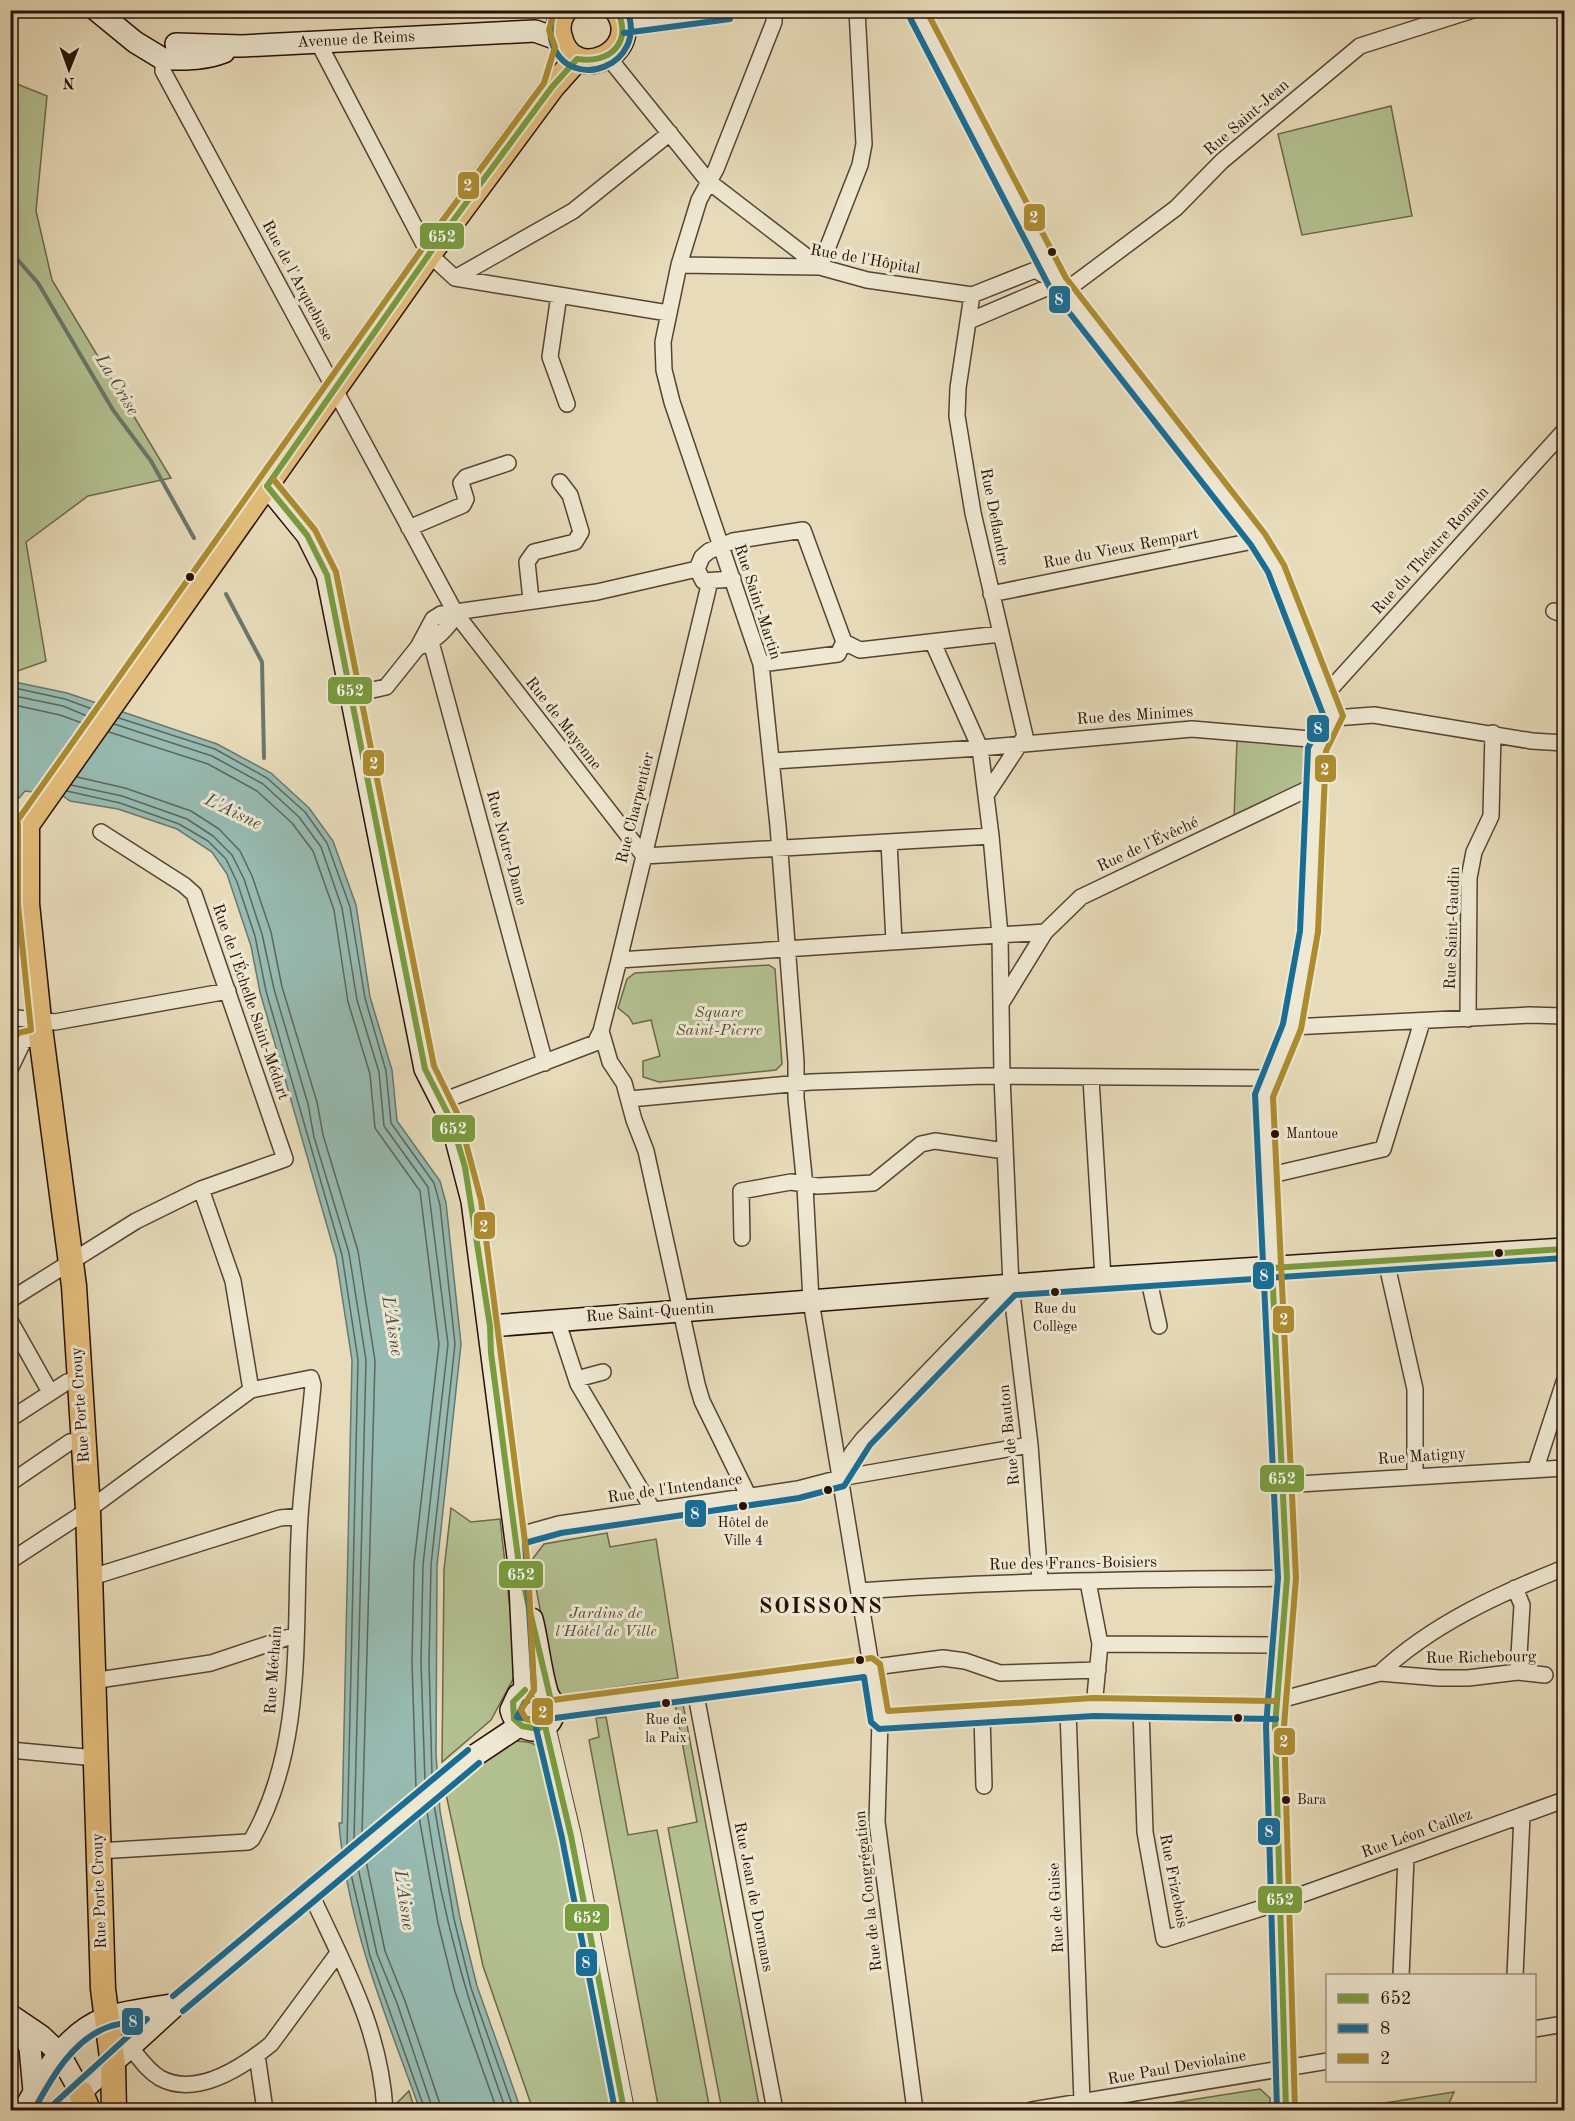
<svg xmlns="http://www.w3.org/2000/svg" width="1575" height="2121" font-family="'Old Standard TT',serif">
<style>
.green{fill:#b3c191;stroke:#6c684c;stroke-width:1.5}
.water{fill:#97bbb2;stroke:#6a776d;stroke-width:1.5}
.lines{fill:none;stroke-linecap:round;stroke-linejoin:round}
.shore{stroke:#5e665c;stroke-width:1.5}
.stream{stroke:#6a776d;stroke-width:4}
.minor-casing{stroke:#564333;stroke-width:18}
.tertiary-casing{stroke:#564333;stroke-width:22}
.secondary-casing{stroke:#261006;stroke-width:24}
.primary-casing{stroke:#261006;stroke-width:27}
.minor{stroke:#efe8d2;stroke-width:15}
.tertiary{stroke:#efe8d2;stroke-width:20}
.secondary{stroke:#efe8d2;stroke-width:21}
.primary{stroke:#e4be7c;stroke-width:24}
.bus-1-casing{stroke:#efe8d2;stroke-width:10}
.bus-2-casing{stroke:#efe8d2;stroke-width:10}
.bus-3-casing{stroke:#efe8d2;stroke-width:10}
.bus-1{stroke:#789d3e;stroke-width:6}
.bus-2{stroke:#186d97;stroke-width:6}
.bus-3{stroke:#ad8c30;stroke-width:6}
.bus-dot{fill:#261006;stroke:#efe8d2;stroke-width:2}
.labels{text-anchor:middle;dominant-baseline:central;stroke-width:6;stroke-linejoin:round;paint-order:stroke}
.bus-label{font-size:14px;fill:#261006;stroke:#efe8d2}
.street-label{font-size:16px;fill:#261006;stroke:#efe8d2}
.park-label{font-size:16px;font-style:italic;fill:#574e37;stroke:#efe8d2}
.water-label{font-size:18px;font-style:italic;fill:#4e4c42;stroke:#efe8d2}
.district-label{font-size:22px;font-weight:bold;letter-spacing:1.5px;fill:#261006;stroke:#efe8d2}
.line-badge{stroke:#efe8d2;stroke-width:2}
.badge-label{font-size:16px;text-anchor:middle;font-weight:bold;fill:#fff}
</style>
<rect width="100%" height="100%" fill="#e7dbb9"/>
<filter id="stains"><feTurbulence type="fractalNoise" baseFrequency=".00333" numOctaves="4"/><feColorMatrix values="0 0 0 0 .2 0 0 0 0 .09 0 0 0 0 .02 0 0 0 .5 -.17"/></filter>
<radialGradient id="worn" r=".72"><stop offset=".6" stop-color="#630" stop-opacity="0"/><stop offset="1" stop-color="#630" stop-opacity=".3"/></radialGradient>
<path class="green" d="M 12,82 L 47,96 L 36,211 L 52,280 L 171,478 L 88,496 L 26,542 L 46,661 L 12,673 Z
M 1391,106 L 1412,216 L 1302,235 L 1278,134 Z
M 1237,740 L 1308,745 L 1308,782 L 1234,818 Z
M 769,965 L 775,969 L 782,1064 L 776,1070 L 659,1082 L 643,1077 L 643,1061 L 660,1056 L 651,1020 L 633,1024 L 629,1017 L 618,1008 L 627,979 L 635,973 Z
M 451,1508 L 471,1522 L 500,1519 L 517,1672 L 491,1720 L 442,1762 L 444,1570 Z
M 607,1533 L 610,1547 L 656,1539 L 678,1678 L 563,1695 L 555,1689 L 531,1561 L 544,1544 Z
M 675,1704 L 683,1704 L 760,2110 L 722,2110 L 668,1828 L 697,1822 Z
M 606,1717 L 628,1835 L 657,1830 L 710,2110 L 659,2110 L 589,1740 L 599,1737 L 596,1718 Z
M 514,1741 C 530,1741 538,1743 547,1757 L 614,2110 L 533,2110 L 483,1966 L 446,1794 L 491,1755 Z
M 1260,2089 L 1270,2098 L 1270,2110 L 1127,2110 Z
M 409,2091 L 415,2110 L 390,2110 Z
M 1454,2092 L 1446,2110 L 1369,2110 L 1366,2106 Z"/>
<path class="water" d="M 10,681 L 67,693 L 217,744 L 271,773 L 309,808 L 333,841 L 356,905 L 370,997 L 392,1070 L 397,1121 L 440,1181 L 446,1203 L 461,1344 L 437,1566 L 436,1754 L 440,1811 L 460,1918 L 477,1986 L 521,2110 L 420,2110 C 386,2016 347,1924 339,1823 L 342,1823 L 352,1360 L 336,1257 L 260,992 L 251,946 L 227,874 L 212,852 L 177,829 L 118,809 L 70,801 L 63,796 L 25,791 L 19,798 L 11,795 Z"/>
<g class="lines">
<path class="shore" d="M 10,687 L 65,699 L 92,709
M 10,695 L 63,706 L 87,716
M 10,704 L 60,715 L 82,723
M 119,718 L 215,749 L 267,778 L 305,812 L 327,843 L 350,907 L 365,998 L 386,1071 L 391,1123 L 434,1183 L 440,1205 L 455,1344 L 431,1565 L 429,1662 L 432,1776
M 114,724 L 212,756 L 263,784 L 299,817 L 321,847 L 342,908 L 357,1000 L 379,1072 L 384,1126 L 428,1187 L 448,1344 L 423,1565 L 421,1662 L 425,1781
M 109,732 L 208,764 L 257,791 L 292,823 L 313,851 L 334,910 L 348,1002 L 370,1074 L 375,1128 L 420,1191 L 439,1344 L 414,1564 L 412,1662 L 416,1788
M 77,777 L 125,788 L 191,811 L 219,829 L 240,851 L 252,876 L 271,932 L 282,987 L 317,1102 L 323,1135 L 358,1251 L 375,1361 L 362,1833
M 71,785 L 122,796 L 187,819 L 213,836 L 232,855 L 244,879 L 262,934 L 274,989 L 308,1104 L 314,1137 L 349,1253 L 366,1360 L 354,1840
M 67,791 L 120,803 L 179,824 L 208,841 L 226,859 L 237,882 L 255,936 L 266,991 L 342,1255 L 358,1360 L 347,1846
M 434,1805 L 454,1919 L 471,1988 L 514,2110
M 427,1811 C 442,1917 470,2010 506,2110
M 419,1817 L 438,1923 L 455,1992 L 497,2110
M 366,1861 L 385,1951 L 405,2001 L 442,2110
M 358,1868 L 377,1954 L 397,2003 L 433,2110
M 351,1874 L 370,1956 L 425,2110"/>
<path class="stream" d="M 10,102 L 14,111 L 10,163
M 10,251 L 38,283 L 113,410 L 151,461 L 194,538
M 226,594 L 262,662 L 264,758"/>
<defs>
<path id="minor" d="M 774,10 L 774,22 L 716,169 L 699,200 L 679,265 L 663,342 L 664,370 L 672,402 L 761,664 L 778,826 L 796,1062 L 796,1098 L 805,1186 L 811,1301 L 880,1720 L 877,1822 L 915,2110
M 916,10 L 1058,283 L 1258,540 L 1276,568 L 1334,718 L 1317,749 L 1309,932 L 1292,1027 L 1264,1095 L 1287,1578 L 1275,1726 L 1286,2110
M 623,24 L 729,10
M 318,42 L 429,254 L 455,278 L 668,313
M 608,57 L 708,181 L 820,267
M 163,59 L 163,71 L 456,614 L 644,856
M 679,265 L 820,267 L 867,280 L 972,295 L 1035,270 L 1058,283
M 820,267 L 860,165 L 864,144 L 857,10
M 455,278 L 573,211 L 670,133
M 1065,291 L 1176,208 L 1222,161 L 1360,46 L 1473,10
M 559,295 L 550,357 L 567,404
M 972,295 L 958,388 L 957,416 L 973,513 L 1025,736 L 986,795
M 969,321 L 1058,283
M 409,528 L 463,505 L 466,499 L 461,483 L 466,477 L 508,463
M 733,579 L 703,581 L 697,569 L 702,557 L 709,551 L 733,541 L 803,530 L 844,642
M 991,594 L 1258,540
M 531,600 L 527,562 L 534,552 L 575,542 L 581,532 L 570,495 L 560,482
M 1554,611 L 1564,615
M 431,642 L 545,1063
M 844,642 L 860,650 L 1000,634
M 933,643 L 980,748 L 991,836 L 1000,935 L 1002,1076 L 1011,1286 L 1030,1445 L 1040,1580
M 422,646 C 438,639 448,628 456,614
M 761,664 L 838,654 L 844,642
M 350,695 L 386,687 L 418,647 L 433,619 L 441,614 L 597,592 L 697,569
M 1325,695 L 1564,431
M 1334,718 L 1374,715 L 1532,741 L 1564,743
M 773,761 L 980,748 L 1192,729 L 1322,740
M 889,842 L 894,942
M 644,856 L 991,836
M 619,960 L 1045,932
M 1002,1002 L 1045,932 L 1081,897 L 1316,785
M 10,1014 L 17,1018 L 55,1022 L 228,991
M 1468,1019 L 1469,878 L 1474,852 L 1491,816 L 1493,733
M 1292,1027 L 1529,1015 L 1564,1016
M 601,1031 L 610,1062 L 624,1083 L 634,1120 L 646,1151 L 697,1384 L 702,1401 L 749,1497
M 10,1069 L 24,1040 L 41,1038
M 1091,1079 L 1103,1278
M 630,1099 L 811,1082 L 985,1076 L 1273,1078
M 440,1102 L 595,1043 L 601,1031 L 619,960 L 710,581
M 1267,1176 L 1383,1149 L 1422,1022
M 201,1189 L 233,1281 L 251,1390
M 742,1238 L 741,1191 L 791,1182 L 818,1186 L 873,1183 L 921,1144 L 935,1141 L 1005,1151
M 1386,1261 L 1415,1389 L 1415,1476
M 1148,1276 L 1159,1326
M 10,1300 L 136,1221 L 201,1189 L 285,1159 L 194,894 L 184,885 L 101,832
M 557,1320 L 578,1384 L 653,1510
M 10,1321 L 50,1392
M 577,1379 L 603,1372
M 10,1419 L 67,1382 L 78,1380
M 1536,1468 L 1564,1382
M 840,1478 L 852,1453 L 863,1439 L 1011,1286
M 10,1483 L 70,1442 L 83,1440
M 1282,1485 L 1564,1468
M 516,1536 L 559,1524 L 798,1489 L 840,1478 L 1030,1445
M 10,1561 L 88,1510 L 251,1390 L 311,1378 L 313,1385 C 309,1429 303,1473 300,1517 C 293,1624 307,1742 252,1839 L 248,1842 L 98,1851
M 89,1578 L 280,1518 L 300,1516
M 1088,1582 L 1100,1644 L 1094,1707
M 1515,1588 L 1522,1605 L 1518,1672
M 860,1591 C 1002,1580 1144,1580 1287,1578
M 1100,1644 L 1281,1645
M 1380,1673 C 1432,1624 1499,1594 1564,1568
M 92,1681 L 211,1663 L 295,1635
M 695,1690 L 775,2110
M 1276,1701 L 1380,1673 L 1439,1678 L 1468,1678 L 1518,1672 L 1545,1675
M 554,1709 L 943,1658 L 965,1661 L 1000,1673 L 1098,1670
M 1141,1709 L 1145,1832 L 1164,1939 L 1281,1902 L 1564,1800
M 1068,1711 L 1082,2102
M 982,1715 L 984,1786
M 880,1720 L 1094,1707 L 1276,1710
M 10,1750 L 96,1758
M 310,1892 C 344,1966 380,2027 385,2110
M 1401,1976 L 1406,1857
M 1515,1976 L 1522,1815
M 1534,2029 L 1564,2024
M 131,2048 C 140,2059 148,2071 160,2078 C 197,2098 244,2066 271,2044 L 338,1953
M 257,2055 L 265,2110
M 1032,2110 L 1328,2061"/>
<path id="tertiary" d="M 545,1726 L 571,1836 L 624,2110"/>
<path id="secondary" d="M 96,10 L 135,42 L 163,59 C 184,59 203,60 224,52
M 176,44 L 242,46 L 535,31 L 560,40
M 267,486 L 307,535 L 327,575 L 425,1069 L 451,1120 L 472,1201 L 519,1565 L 525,1690
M 490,1326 L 1103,1278 L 1564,1249
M 532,1619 C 538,1643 540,1668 547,1692 C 549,1698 554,1703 554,1709 C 553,1737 518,1737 511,1710 L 518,1695 L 533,1689 L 548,1695
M 10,2015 L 41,2036 L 59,2053 L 81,2093
M 17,2021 L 30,2048 L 34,2091
M 24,2110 C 44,2074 65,2033 106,2018 C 128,2010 153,2009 176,2004
M 61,2110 L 177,2004 L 317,1886 L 474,1756 L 519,1726"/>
<path id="primary" d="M 565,10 C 559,18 557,28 560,37 C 571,86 646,53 617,10
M 27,824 L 27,904 L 39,1020 L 74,1286 L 88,1510 L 103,1989 L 113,2065 L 114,2110
M 19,836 L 444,233 L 552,87 L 577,59
M 81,2093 L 88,2110"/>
</defs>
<use href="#minor" class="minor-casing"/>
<use href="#tertiary" class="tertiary-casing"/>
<use href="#secondary" class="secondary-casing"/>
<use href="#primary" class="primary-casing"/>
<use href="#minor" class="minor"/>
<use href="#tertiary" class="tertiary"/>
<use href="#secondary" class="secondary"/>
<use href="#primary" class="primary"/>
<defs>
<path id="bus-1" d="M 267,486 L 307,535 L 327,575 L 425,1069 L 451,1120 L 465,1167 L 490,1326 L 491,1353 L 519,1565 L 552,1705 L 550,1721 L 538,1729 L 522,1726 L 514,1719 L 513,1702 L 525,1690
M 267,486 L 444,233 L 552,87 L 577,59 C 610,64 633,43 617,10
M 1272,1268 L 1287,1578 L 1275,1726 L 1286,2110
M 1272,1268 L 1564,1249
M 545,1726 L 571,1836 L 624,2110"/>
<path id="bus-2" d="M 552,11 C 553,22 548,32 552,43 C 570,95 649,65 627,10
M 908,14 L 1050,288 L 1251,545 L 1268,572 L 1324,717 L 1308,748 L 1300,931 L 1283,1024 L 1255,1094 L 1278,1578 L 1266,1726 L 1277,2110
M 624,33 L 730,19
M 534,1689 L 525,1543 L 561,1533 L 799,1498 L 844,1486 L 870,1445 L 1015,1295 L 1564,1258
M 533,1699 L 543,1706 L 541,1717 L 534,1720 L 517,1717 L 525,1702 Z
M 555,1718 L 864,1677 L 871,1722 L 879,1729 L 1094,1716 L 1276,1719
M 536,1728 L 562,1838 L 615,2110
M 173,1996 L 468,1750
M 183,2011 L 479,1763
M 34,2110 C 51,2079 73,2038 111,2026 C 122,2023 135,2021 147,2019 L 55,2103"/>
<path id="bus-3" d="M 926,10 L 1066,278 L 1265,534 L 1284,565 L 1343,716 L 1326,751 L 1318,932 L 1301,1029 L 1273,1097 L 1296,1578 L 1284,1726 L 1295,2110
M 274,480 L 315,530 L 336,572 L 434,1066 L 459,1117 L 481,1200 L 528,1565 L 534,1690 L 521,1710 L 526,1719 L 533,1721 C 545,1718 542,1704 553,1700 L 872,1658 L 880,1664 L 888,1711 L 1093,1698 L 1276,1701
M 10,831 L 437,228 L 544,83 L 555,47 L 549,30 L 555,10
M 10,1047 L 18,1033 L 31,1030 L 18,905 L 18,824"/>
</defs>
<use href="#bus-1" class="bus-1-casing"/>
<use href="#bus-2" class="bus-2-casing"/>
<use href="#bus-3" class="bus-3-casing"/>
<use href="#bus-1" class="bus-1"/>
<use href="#bus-2" class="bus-2"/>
<use href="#bus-3" class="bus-3"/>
</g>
<g class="bus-dot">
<circle cx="1052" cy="252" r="5"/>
<circle cx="190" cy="577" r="5"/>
<circle cx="1275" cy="1134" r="5"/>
<circle cx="1499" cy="1253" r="5"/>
<circle cx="1055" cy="1292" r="5"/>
<circle cx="828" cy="1490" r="5"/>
<circle cx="743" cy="1506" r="5"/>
<circle cx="860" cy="1660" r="5"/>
<circle cx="666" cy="1703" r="5"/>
<circle cx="1238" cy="1718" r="5"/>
<circle cx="1286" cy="1800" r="5"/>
</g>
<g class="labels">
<g class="bus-label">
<text x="1286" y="1134" text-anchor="start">Mantoue</text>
<text x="1055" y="1309">Rue du<tspan x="1055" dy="18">Collège</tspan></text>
<text x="743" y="1523">Hôtel de<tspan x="743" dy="18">Ville 4</tspan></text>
<text x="666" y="1720">Rue de<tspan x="666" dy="18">la Paix</tspan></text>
<text x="1297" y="1800" text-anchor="start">Bara</text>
</g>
<g class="street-label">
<text transform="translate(356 40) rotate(-3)">Avenue de Reims</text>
<text transform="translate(1247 118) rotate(-41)">Rue Saint-Jean</text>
<text transform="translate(865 260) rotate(10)">Rue de l'Hôpital</text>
<text transform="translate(297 281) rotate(62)">Rue de l'Arquebuse</text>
<text transform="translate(994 517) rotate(79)">Rue Deflandre</text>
<text transform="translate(1121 549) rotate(-11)">Rue du Vieux Rempart</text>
<text transform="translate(1431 551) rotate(-48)">Rue du Théatre Romain</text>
<text transform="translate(757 602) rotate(72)">Rue Saint-Martin</text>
<text transform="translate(1135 716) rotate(-4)">Rue des Minimes</text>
<text transform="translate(563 724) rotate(52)">Rue de Mayenne</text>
<text transform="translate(636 808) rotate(-76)">Rue Charpentier</text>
<text transform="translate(1148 845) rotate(-25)">Rue de l'Évêché</text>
<text transform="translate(506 848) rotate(75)">Rue Notre-Dame</text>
<text transform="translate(1453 928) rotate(-88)">Rue Saint-Gaudin</text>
<text transform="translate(250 1002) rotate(71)">Rue de l'Échelle Saint-Médart</text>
<text transform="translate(650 1313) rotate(-4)">Rue Saint-Quentin</text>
<text transform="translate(81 1405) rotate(-94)">Rue Porte Crouy</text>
<text transform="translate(1010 1435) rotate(-96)">Rue de Bauton</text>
<text transform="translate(1422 1457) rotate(-4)">Rue Matigny</text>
<text transform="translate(675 1489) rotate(-8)">Rue de l'Intendance</text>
<text transform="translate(1073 1564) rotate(-1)">Rue des Francs-Boisiers</text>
<text transform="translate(1481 1658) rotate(-1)">Rue Richebourg</text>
<text transform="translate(274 1670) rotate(-86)">Rue Méchain</text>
<text transform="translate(1417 1834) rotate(-20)">Rue Léon Caillez</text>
<text transform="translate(1173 1881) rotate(79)">Rue Frizebois</text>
<text transform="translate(100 1891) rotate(-92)">Rue Porte Crouy</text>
<text transform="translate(869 1891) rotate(-96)">Rue de la Congrégation</text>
<text transform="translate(753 1897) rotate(79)">Rue Jean de Dormans</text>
<text transform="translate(1057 1908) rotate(-93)">Rue de Guise</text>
<text transform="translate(1177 2068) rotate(-10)">Rue Paul Deviolaine</text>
</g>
<g class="park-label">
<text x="719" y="1013">Square<tspan x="719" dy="18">Saint-Pierre</tspan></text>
<text x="606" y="1614">Jardins de<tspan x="606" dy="18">l'Hôtel de Ville</tspan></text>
</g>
<g class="water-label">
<text transform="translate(117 385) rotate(59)">La Crise</text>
<text transform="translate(233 812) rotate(26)">L'Aisne</text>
<text transform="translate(392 1326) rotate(81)">L'Aisne</text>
<text transform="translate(404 1900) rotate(82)">L'Aisne</text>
</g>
<g class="district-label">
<text x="821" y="1607">SOISSONS</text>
</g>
</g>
<g class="line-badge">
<rect x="457" y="171" width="23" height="29" rx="6" fill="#ad8c30"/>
<rect x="1023" y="203" width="23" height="29" rx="6" fill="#ad8c30"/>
<rect x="419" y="222" width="46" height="28" rx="6" fill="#789d3e"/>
<rect x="1048" y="285" width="23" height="29" rx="6" fill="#186d97"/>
<rect x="327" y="676" width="46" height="29" rx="6" fill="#789d3e"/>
<rect x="1306" y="714" width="24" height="29" rx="6" fill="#186d97"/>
<rect x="362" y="749" width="23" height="28" rx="6" fill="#ad8c30"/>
<rect x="1314" y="754" width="23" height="29" rx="6" fill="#ad8c30"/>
<rect x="431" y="1114" width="45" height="29" rx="6" fill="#789d3e"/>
<rect x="473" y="1211" width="23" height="29" rx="6" fill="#ad8c30"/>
<rect x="1252" y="1261" width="23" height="29" rx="6" fill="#186d97"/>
<rect x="1272" y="1305" width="23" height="29" rx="6" fill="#ad8c30"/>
<rect x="1259" y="1464" width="46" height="29" rx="6" fill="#789d3e"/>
<rect x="684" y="1499" width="23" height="29" rx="6" fill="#186d97"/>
<rect x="498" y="1560" width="46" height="29" rx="6" fill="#789d3e"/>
<rect x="531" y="1697" width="23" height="29" rx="6" fill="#ad8c30"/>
<rect x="1273" y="1727" width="23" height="29" rx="6" fill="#ad8c30"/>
<rect x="1257" y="1817" width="24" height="29" rx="6" fill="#186d97"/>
<rect x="1257" y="1885" width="46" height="29" rx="6" fill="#789d3e"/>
<rect x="564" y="1903" width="46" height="29" rx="6" fill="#789d3e"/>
<rect x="575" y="1948" width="23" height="29" rx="6" fill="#186d97"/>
<rect x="121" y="2007" width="23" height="29" rx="6" fill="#186d97"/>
</g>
<g class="badge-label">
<text x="468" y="191">2</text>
<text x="1034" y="223">2</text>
<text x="442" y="242">652</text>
<text x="1059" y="305">8</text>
<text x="350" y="696">652</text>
<text x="1318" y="734">8</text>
<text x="374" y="769">2</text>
<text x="1325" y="775">2</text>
<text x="453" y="1134">652</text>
<text x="484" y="1232">2</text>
<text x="1264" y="1281">8</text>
<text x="1284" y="1325">2</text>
<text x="1282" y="1484">652</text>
<text x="695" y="1519">8</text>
<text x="521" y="1580">652</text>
<text x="543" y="1718">2</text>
<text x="1284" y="1747">2</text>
<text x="1269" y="1837">8</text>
<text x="1280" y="1905">652</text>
<text x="587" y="1923">652</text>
<text x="586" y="1968">8</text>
<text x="133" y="2027">8</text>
</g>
<rect width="1575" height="2121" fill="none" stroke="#e7dbb9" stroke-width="36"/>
<rect x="12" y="12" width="1551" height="2097" fill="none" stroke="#261006" stroke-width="3"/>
<rect x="18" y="18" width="1539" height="2085" fill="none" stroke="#261006" stroke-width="1.5"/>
<rect x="1326" y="1974" width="210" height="108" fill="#efe8d2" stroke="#9f9280" stroke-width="1.5"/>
<rect x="1338" y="1994" width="30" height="9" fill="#789d3e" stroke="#9f9280" stroke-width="1.5"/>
<text x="1380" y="2004" font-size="18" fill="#261006">652</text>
<rect x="1338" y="2024" width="30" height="9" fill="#186d97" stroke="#9f9280" stroke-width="1.5"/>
<text x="1380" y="2034" font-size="18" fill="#261006">8</text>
<rect x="1338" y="2054" width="30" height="9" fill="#ad8c30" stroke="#9f9280" stroke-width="1.5"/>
<text x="1380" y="2064" font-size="18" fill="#261006">2</text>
<g transform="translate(69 69) rotate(181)" stroke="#efe8d2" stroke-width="4.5" paint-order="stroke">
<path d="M0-4.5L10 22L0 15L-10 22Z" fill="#261006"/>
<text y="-9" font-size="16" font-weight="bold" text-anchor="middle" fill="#261006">N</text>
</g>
<rect width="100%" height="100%" filter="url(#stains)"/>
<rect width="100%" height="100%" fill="url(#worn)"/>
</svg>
